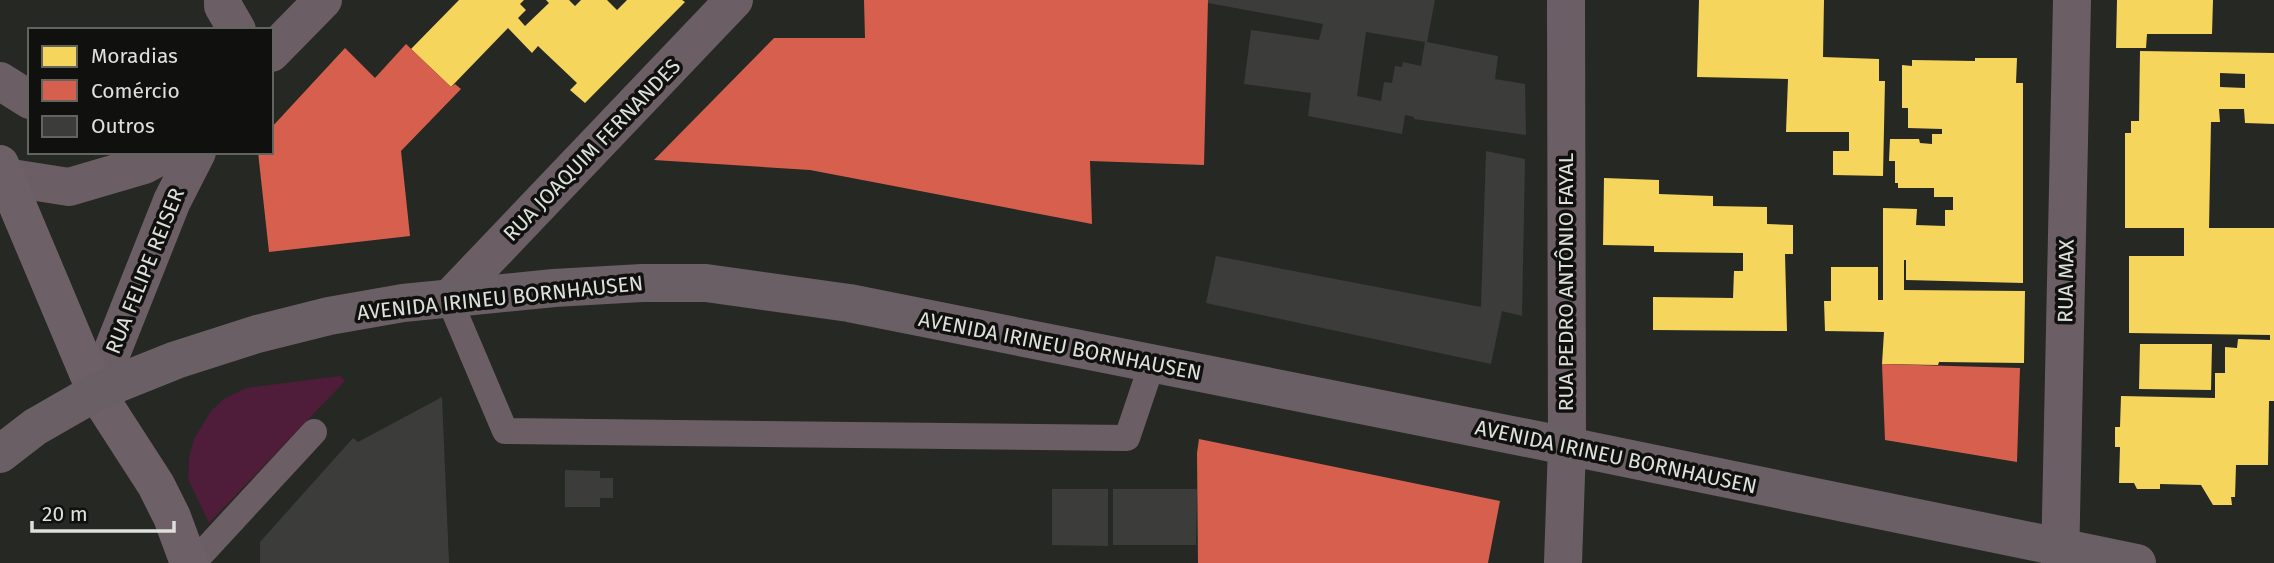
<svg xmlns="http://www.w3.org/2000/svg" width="2274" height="563" font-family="'Fira Sans',sans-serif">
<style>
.green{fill:#4f1d3a}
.homes{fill:#f6d55c;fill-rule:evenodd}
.shops{fill:#d6604d}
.building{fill:#3c3d3b;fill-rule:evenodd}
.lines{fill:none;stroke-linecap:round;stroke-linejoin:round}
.service{stroke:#6b5f65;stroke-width:26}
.minor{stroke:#6b5f65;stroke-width:38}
.tertiary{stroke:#6b5f65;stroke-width:38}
.secondary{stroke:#6d6167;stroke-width:38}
.primary{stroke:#6a5f65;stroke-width:38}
.labels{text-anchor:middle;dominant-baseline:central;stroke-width:7;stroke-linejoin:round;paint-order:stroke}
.street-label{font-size:21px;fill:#dee0dc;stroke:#10110e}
</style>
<rect width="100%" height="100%" fill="#262824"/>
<path class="green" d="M 340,376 L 345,381 L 209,523 L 188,479 L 189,457 L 194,439 L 211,411 L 224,399 L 246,388 Z"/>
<path class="homes" d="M 459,0 L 524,0 L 520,4 L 526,10 L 518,18 L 525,26 L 549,3 L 546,0 L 569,0 L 575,6 L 581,0 L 607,0 L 617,10 L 627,0 L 682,0 L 685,2 L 585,103 L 570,90 L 577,83 L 538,46 L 532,53 L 508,28 L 451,87 L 411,49 Z
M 1699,0 L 1824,0 L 1823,57 L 1879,59 L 1879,81 L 1885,81 L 1883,176 L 1833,175 L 1833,151 L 1849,151 L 1849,132 L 1786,132 L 1788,79 L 1697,77 Z
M 2117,0 L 2213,0 L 2212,34 L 2147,34 L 2146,48 L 2116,48 Z
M 2140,51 L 2274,53 L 2274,124 L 2245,123 L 2244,109 L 2219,109 L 2220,122 L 2211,122 L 2209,228 L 2274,228 L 2274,401 L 2269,401 L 2268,465 L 2236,465 L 2235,497 L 2231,497 L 2232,505 L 2213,505 L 2201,485 L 2160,484 L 2160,489 L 2137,489 L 2134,483 L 2119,483 L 2120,447 L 2115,447 L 2115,427 L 2120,427 L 2121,396 L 2215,398 L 2215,373 L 2225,373 L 2225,347 L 2237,348 L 2238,339 L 2270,340 L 2270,335 L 2129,333 L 2129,256 L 2184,256 L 2184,228 L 2125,228 L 2125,133 L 2131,133 L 2131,121 L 2139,121 ZM 2220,73 L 2245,74 L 2245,88 L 2220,87 Z
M 1975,58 L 2017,58 L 2016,83 L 2023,83 L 2023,283 L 1906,280 L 1906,260 L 1904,260 L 1904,290 L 2025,291 L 2024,363 L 1939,362 L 1938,365 L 1882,364 L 1884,332 L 1825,331 L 1824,301 L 1831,301 L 1831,267 L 1878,267 L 1878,300 L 1883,300 L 1883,208 L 1917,209 L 1916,225 L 1945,226 L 1945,210 L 1953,210 L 1953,197 L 1934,197 L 1934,188 L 1898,188 L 1898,183 L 1895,183 L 1895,161 L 1889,161 L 1890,139 L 1919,139 L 1920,143 L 1932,144 L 1932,134 L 1942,134 L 1942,129 L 1908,128 L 1908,108 L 1902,108 L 1902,65 L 1912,66 L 1912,60 L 1975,61 Z
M 1604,178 L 1659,180 L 1659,194 L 1713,196 L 1713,206 L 1767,207 L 1767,224 L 1793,225 L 1793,254 L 1785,254 L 1787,331 L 1653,330 L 1653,297 L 1733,298 L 1734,271 L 1743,271 L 1743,253 L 1654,252 L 1654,246 L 1603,245 Z
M 2140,344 L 2212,344 L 2211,390 L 2139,389 Z"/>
<path class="shops" d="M 864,0 L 1208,0 L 1204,165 L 1090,161 L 1092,224 L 810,170 L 654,160 L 774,38 L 865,38 Z
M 406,44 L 451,87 L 455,84 L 461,89 L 401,151 L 410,236 L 269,252 L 258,152 L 271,152 L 271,128 L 345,48 L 375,78 Z
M 1882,364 L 2020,368 L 2017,462 L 1885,440 Z
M 1199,439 L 1500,501 L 1488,563 L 1198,563 L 1197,453 Z"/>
<path class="building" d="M 1208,0 L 1435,0 L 1427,42 L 1498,56 L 1495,79 L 1525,84 L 1526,135 L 1414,119 L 1414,117 L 1405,115 L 1402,134 L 1308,116 L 1311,93 L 1244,84 L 1251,30 L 1319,40 L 1323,24 L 1208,3 ZM 1366,32 L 1425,42 L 1421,66 L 1403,62 L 1402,67 L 1395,66 L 1392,83 L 1384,82 L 1381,101 L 1357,96 Z
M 1486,151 L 1525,159 L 1522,316 L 1502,311 L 1491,364 L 1206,303 L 1216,256 L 1481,307 Z
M 442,397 L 449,563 L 260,563 L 260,542 L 353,438 L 358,442 Z
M 565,470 L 600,471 L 600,478 L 613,478 L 613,498 L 600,498 L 600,507 L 565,507 Z
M 1052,489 L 1108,489 L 1108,546 L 1052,545 Z
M 1113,489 L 1197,489 L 1196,545 L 1113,545 Z"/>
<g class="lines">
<path class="service" d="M 449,299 L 505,431 L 1127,438 L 1152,364
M 193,563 L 314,432"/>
<path class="minor" d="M 223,0 L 223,6 L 237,30
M 0,81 L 30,100
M 449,299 L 734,0
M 1563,563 L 1567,446 L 1566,0
M 2060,563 L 2072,0"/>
<path class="tertiary" d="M 271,53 L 323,0
M 5,177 L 69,187 L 144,165 L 168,152
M 96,392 L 172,201 L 197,152"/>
<path class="secondary" d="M 0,164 L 96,392 L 156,485 L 172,517 L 189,563"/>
<path class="primary" d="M 0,454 L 35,427 L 96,392 L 176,360 L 257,334 L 329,316 L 403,303 L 554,288 L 642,283 L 706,283 L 849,303 L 1567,446 L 2137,563"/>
</g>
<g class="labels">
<g class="street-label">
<text transform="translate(592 150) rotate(-46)">RUA JOAQUIM FERNANDES</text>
<text transform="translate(145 271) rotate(-68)">RUA FELIPE REISER</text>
<text transform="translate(2066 281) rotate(-89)">RUA MAX</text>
<text transform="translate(1566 282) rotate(-90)">RUA PEDRO ANTÔNIO FAYAL</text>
<text transform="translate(500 298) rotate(-6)">AVENIDA IRINEU BORNHAUSEN</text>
<text transform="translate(1060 346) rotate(11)">AVENIDA IRINEU BORNHAUSEN</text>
<text transform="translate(1616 457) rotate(12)">AVENIDA IRINEU BORNHAUSEN</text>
</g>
</g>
<rect x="28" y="28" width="245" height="126" fill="#10110e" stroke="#626460" stroke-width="2"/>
<rect x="42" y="46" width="35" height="21" fill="#f6d55c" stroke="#626460" stroke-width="2"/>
<text x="91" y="63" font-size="21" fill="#dee0dc">Moradias</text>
<rect x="42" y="80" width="35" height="21" fill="#d6604d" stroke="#626460" stroke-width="2"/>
<text x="91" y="98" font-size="21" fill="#dee0dc">Comércio</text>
<rect x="42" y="116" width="35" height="21" fill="#3c3d3b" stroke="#626460" stroke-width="2"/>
<text x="91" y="133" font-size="21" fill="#dee0dc">Outros</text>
<path d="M32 521v10h142v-10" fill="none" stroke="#dee0dc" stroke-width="3.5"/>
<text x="42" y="521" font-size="21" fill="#dee0dc" stroke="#10110e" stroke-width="5" paint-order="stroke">20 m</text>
</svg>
